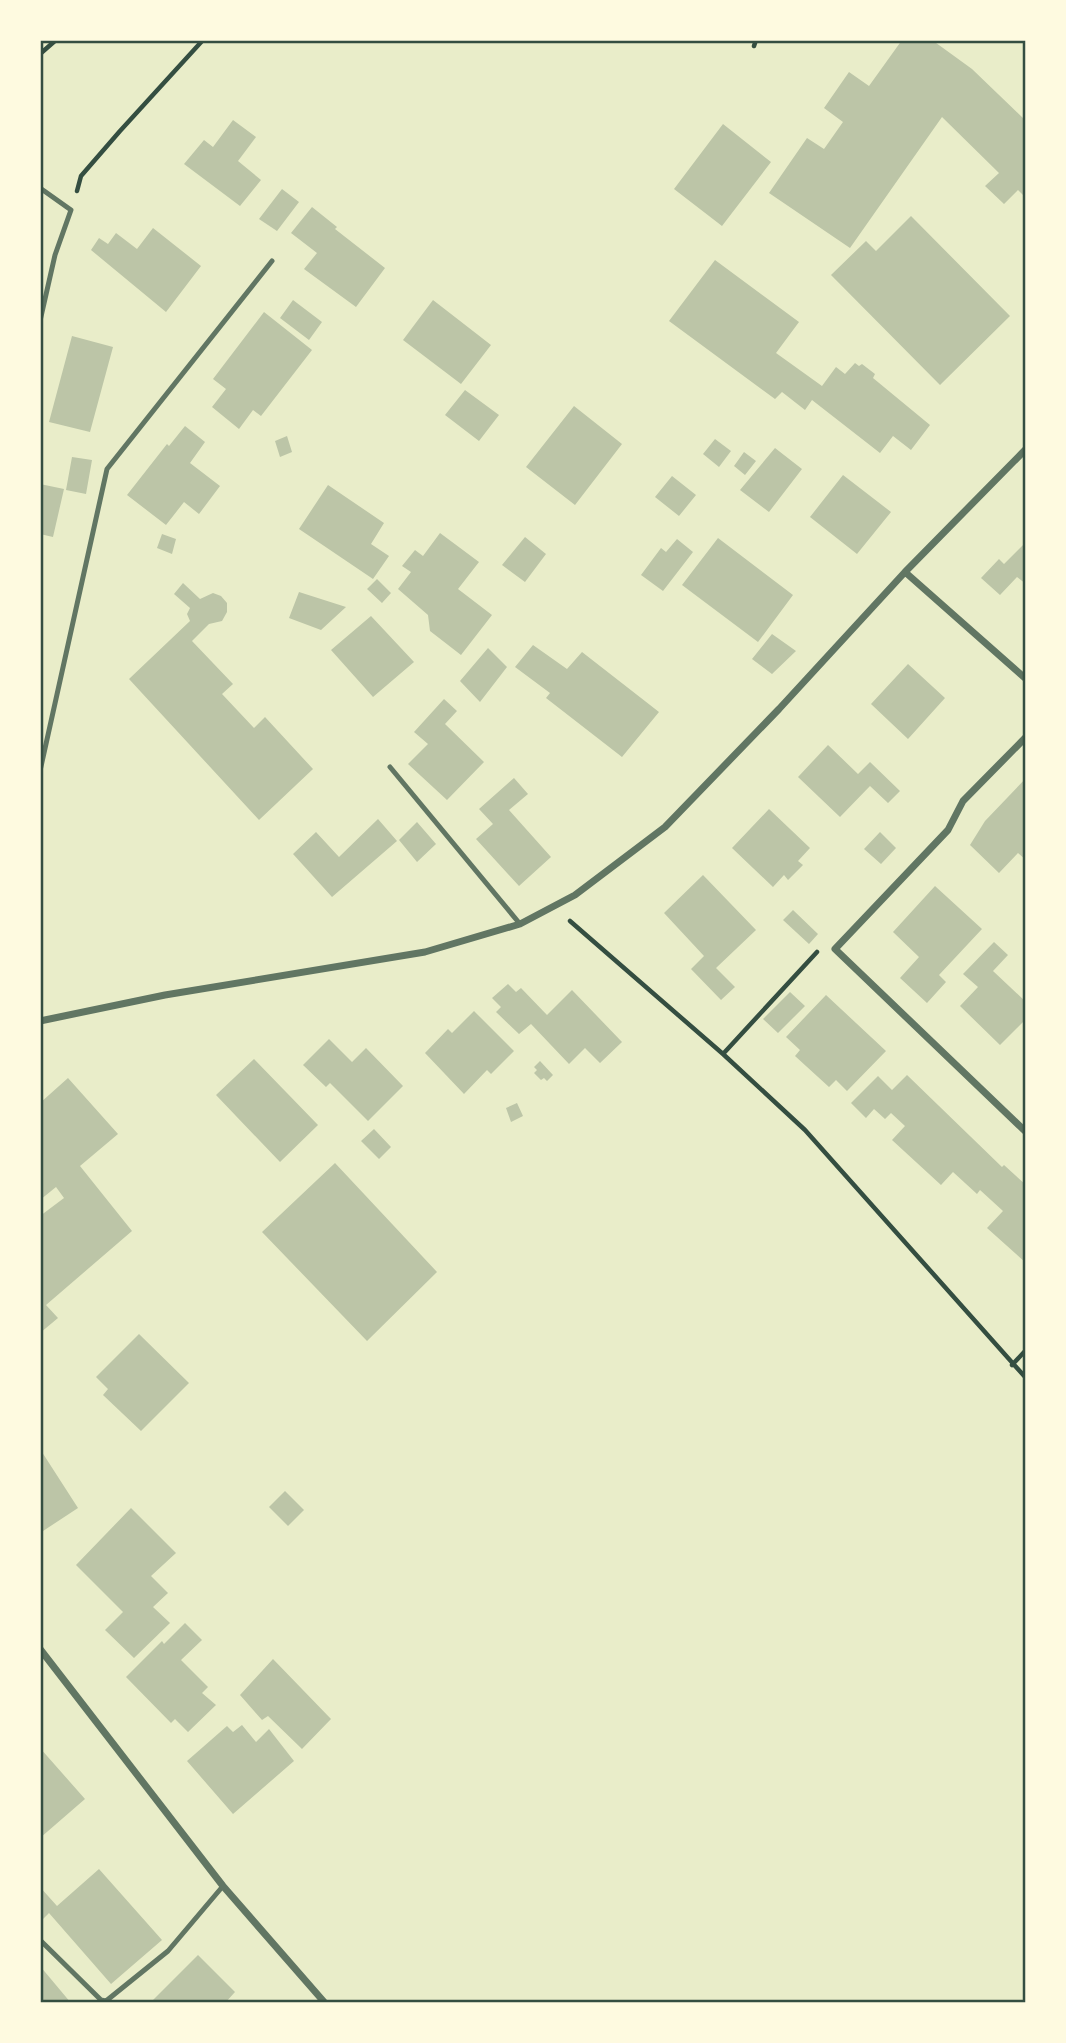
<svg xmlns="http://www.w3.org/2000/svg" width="1066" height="2043" font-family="'Public Sans',sans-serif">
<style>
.building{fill:#bcc5a7}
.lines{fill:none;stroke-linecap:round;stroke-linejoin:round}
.path{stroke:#344e41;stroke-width:4.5}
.service{stroke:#617663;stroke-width:5}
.minor{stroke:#617663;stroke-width:7}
.neatline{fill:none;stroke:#344e41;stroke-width:2.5}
</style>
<rect width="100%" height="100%" fill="#e9edc9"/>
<path class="building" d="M 902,40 L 932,40 L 972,69 L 1024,119 L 1026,117 L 1026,198 L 1018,190 L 1004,204 L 985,186 L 999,173 L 942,117 L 850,248 L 769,193 L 807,138 L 824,149 L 843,122 L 824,108 L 849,72 L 869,86 Z
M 233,120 L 256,137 L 238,161 L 261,180 L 240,206 L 184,164 L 204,140 L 213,147 Z
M 723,124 L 771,162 L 722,226 L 674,189 Z
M 282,189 L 299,202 L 277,231 L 259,219 Z
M 312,207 L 337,227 L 335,229 L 385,268 L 356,307 L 304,269 L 317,253 L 291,233 Z
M 911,216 L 1010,316 L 940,385 L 831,275 L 866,241 L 876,251 Z
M 153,228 L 201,266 L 166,312 L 91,250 L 99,238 L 108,244 L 116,233 L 137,249 Z
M 715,260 L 799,322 L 776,353 L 822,386 L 836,367 L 845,374 L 855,363 L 859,366 L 862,364 L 875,374 L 873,378 L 930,425 L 911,450 L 893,436 L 880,453 L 812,400 L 805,410 L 782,392 L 775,399 L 669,321 Z
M 293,300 L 322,322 L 309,340 L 280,318 Z
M 433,300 L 491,345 L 461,384 L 403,340 Z
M 264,312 L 312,350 L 261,416 L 253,410 L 239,429 L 212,407 L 226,389 L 213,379 Z
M 72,336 L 113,347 L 90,432 L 49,422 Z
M 465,390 L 499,415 L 479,441 L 445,415 Z
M 574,406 L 622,444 L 575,505 L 526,467 Z
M 185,426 L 205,442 L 190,463 L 220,486 L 199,514 L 184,502 L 166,525 L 127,495 L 167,444 L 169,446 Z
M 287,436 L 292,452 L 280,457 L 275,441 Z
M 715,439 L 731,451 L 719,467 L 703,454 Z
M 775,448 L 802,469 L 769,512 L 740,490 Z
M 744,452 L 756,461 L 745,475 L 734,466 Z
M 72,457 L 92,460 L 86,494 L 66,490 Z
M 843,475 L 891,512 L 857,554 L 810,517 Z
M 672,476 L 696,495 L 679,516 L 655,497 Z
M 40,484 L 64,489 L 53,537 L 40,534 Z
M 328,485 L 384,523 L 371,544 L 389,556 L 373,579 L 299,529 Z
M 440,533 L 479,562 L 458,589 L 492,615 L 461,655 L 430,631 L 428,615 L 398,589 L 411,572 L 402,566 L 415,550 L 423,556 Z
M 162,534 L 176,539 L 172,554 L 157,548 Z
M 525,537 L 546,554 L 525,582 L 502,565 Z
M 718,538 L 793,595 L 758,642 L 682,585 Z
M 677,539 L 693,552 L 663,591 L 641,575 L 661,548 L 666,552 Z
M 1026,542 L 1026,584 L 1017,577 L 1000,595 L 981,578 L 999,559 L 1004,564 Z
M 377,579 L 391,593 L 382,603 L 367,589 Z
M 183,583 L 200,599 L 213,593 L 221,596 L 227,603 L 227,612 L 222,621 L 209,624 L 192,641 L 233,684 L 222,694 L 254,728 L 265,717 L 313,769 L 259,820 L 129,679 L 190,621 L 187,614 L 190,608 L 174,594 Z
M 299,592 L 346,607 L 321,630 L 289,618 Z
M 371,616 L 414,662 L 373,697 L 331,650 Z
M 772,634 L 796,651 L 772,674 L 752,659 Z
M 533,645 L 567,669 L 582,652 L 659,712 L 622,757 L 546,698 L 550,693 L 515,667 Z
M 488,648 L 507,667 L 480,702 L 460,681 Z
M 908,664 L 945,698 L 908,739 L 871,704 Z
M 444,699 L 457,711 L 445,724 L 484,762 L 447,800 L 408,764 L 428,744 L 414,732 Z
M 828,745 L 858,774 L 870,762 L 900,791 L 888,803 L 870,786 L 840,817 L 798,777 Z
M 514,778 L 528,794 L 509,810 L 551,857 L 519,886 L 476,839 L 493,824 L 479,809 Z
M 1026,778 L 1026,860 L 1018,853 L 999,873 L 970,845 L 985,821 Z
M 769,809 L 810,848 L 798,861 L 803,865 L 788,880 L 784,875 L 773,887 L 732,848 Z
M 378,819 L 397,841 L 332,897 L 293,854 L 316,832 L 339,857 Z
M 417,822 L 436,844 L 417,862 L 399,840 Z
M 880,832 L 896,848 L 881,864 L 864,849 Z
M 703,875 L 756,930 L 716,968 L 735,987 L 721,1000 L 691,969 L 704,956 L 664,913 Z
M 935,886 L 982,929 L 939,975 L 946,982 L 927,1003 L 900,978 L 919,957 L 893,932 Z
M 793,910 L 818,934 L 809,944 L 783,920 Z
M 994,942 L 1008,955 L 993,971 L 1026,1002 L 1026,1019 L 1000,1045 L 960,1006 L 978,987 L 963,974 Z
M 508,984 L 516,992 L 521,988 L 547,1015 L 572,990 L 622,1042 L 600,1063 L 585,1048 L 569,1064 L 531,1024 L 519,1034 L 496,1012 L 501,1007 L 492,998 Z
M 790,992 L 805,1006 L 778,1033 L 763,1019 Z
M 826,995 L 886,1051 L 847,1091 L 836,1080 L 829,1087 L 795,1056 L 800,1050 L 786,1037 Z
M 474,1011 L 514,1051 L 491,1074 L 487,1070 L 464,1094 L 425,1053 L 448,1029 L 452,1033 Z
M 329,1039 L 352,1062 L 366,1048 L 403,1086 L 368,1121 L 330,1083 L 326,1087 L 303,1065 Z
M 254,1059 L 318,1125 L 280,1162 L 216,1095 Z
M 540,1061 L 553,1075 L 547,1081 L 544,1078 L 541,1080 L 534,1073 L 537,1070 L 534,1067 Z
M 907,1075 L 1002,1167 L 1004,1165 L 1026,1185 L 1026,1263 L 987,1228 L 1003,1211 L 980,1190 L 977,1194 L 953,1172 L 941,1185 L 892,1140 L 905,1126 L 891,1113 L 885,1119 L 874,1109 L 866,1118 L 851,1103 L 878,1076 L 892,1090 Z
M 68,1078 L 118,1134 L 80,1166 L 132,1231 L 46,1305 L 58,1318 L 40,1333 L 40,1216 L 64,1198 L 56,1187 L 40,1200 L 40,1103 Z
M 517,1103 L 523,1116 L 511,1122 L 506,1108 Z
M 374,1129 L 391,1147 L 379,1159 L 361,1141 Z
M 335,1163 L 437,1272 L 367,1341 L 262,1232 Z
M 139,1334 L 189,1383 L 141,1431 L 103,1395 L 108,1389 L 96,1377 Z
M 40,1449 L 78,1508 L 40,1533 Z
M 285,1491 L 304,1510 L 288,1526 L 269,1507 Z
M 131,1508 L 176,1553 L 151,1576 L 168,1593 L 153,1607 L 170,1623 L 134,1658 L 105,1630 L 123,1612 L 76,1565 Z
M 185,1623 L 202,1640 L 181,1660 L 208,1687 L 202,1693 L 216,1705 L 188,1732 L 175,1719 L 171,1723 L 126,1677 L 162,1641 L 164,1644 Z
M 273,1659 L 331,1719 L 302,1749 L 268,1716 L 262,1720 L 240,1695 Z
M 242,1725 L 256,1742 L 269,1729 L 294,1761 L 233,1814 L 187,1761 L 227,1726 L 233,1732 Z
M 40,1748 L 85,1799 L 40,1838 Z
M 99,1869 L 162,1940 L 111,1984 L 49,1913 L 40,1922 L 40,1887 L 57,1906 Z
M 198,1955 L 235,1992 L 225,2003 L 150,2003 Z
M 40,1966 L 71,2003 L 40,2003 Z"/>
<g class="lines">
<path class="path" d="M 754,46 L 756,40
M 40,54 L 56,40
M 77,191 L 81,176 L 120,131 L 203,40
M 570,921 L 723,1054 L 805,1130 L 1026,1378
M 723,1054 L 817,952
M 1012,1365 L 1026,1350"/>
<path class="service" d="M 40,188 L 71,210 L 55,255 L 40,321
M 390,767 L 520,924
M 40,771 L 107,469 L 272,261
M 40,1940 L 101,2000 L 106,2001 L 168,1951 L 223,1886"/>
<path class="minor" d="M 905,572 L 1026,679
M 1026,737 L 963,801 L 948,830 L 835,949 L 1026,1132
M 40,1021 L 165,995 L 425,952 L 520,924 L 575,895 L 665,827 L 779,709 L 905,572 L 1026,449
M 40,1649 L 223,1886 L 325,2003"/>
</g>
<rect width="1066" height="2043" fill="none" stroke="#fefae0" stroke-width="84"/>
<rect x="42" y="42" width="982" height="1959" class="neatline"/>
</svg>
